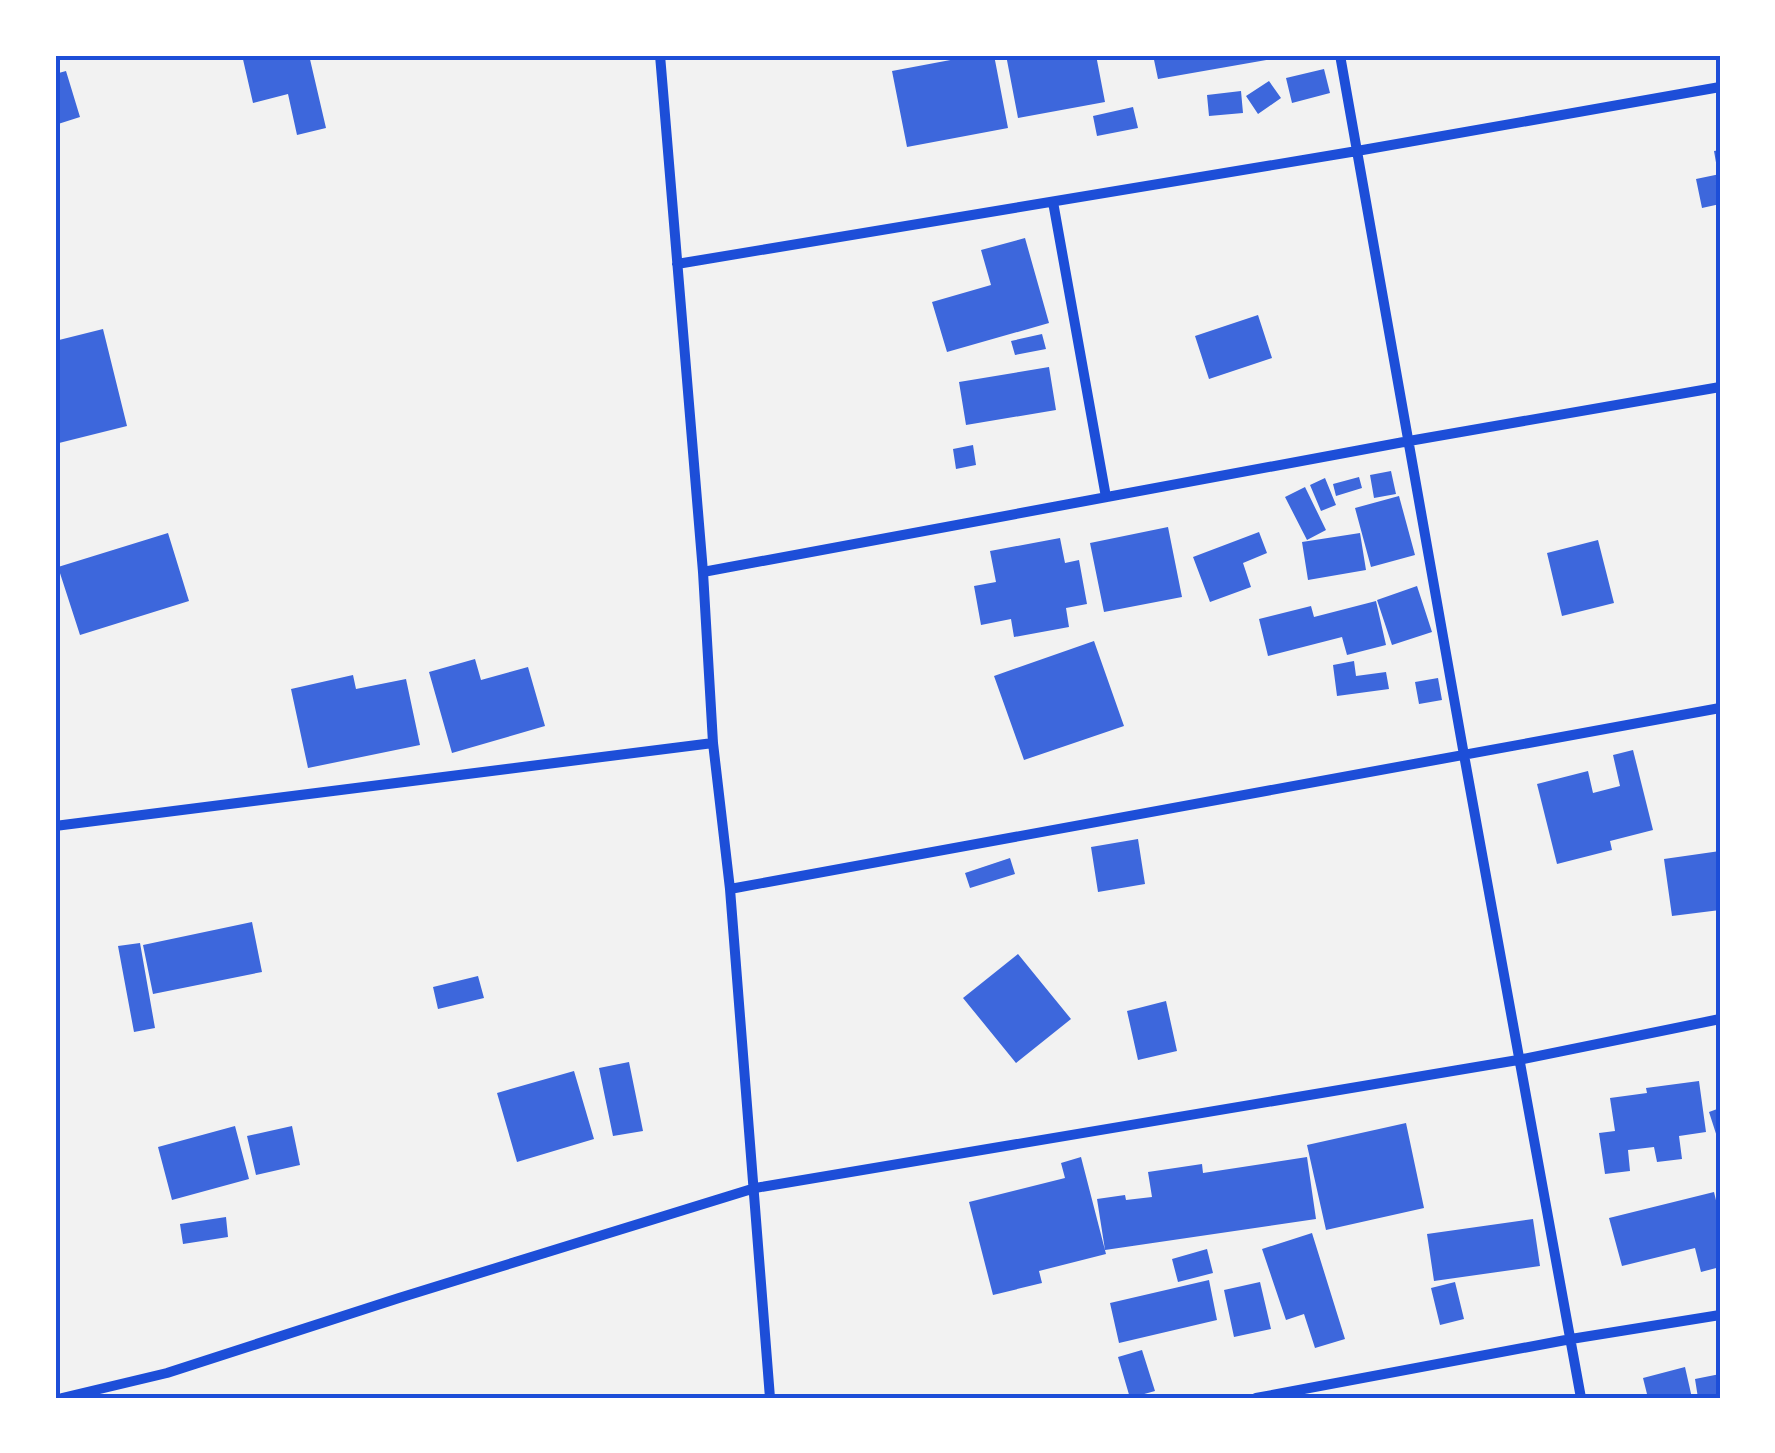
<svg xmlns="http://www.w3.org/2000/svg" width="1775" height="1453" font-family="'Work Sans',sans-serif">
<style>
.building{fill:#3d67dc}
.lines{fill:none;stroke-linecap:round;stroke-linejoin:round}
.minor{stroke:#1d4ed8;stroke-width:10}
.neatline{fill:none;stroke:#1d4ed8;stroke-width:4}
</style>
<rect width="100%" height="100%" fill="#f2f2f2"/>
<path class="building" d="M 242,55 L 309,55 L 326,128 L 297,135 L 288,94 L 253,103 Z
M 977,55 L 994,55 L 1008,128 L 907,147 L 892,71 Z
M 1006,55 L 1096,55 L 1105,102 L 1018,118 Z
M 1153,55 L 1284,55 L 1284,57 L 1158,79 Z
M 1324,69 L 1330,93 L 1292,103 L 1286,78 Z
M 66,71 L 80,117 L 55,125 L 55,74 Z
M 1269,81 L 1281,98 L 1258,114 L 1246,96 Z
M 1241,91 L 1243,113 L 1209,116 L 1207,95 Z
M 1133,107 L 1138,128 L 1097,136 L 1093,116 Z
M 1720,150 L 1720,174 L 1718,174 L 1714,151 Z
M 1720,174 L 1720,204 L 1702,208 L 1696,179 Z
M 1025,238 L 1049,323 L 947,352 L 932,302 L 991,285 L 981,250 Z
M 1258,315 L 1272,358 L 1209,379 L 1195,336 Z
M 103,329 L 127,426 L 55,444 L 55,341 Z
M 1042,334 L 1046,349 L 1015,355 L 1011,341 Z
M 1049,367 L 1056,410 L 966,425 L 959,382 Z
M 973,445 L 976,465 L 956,469 L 953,449 Z
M 1391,471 L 1396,494 L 1374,498 L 1370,475 Z
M 1359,477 L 1362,488 L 1336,496 L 1333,484 Z
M 1325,478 L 1336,505 L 1321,511 L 1310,485 Z
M 1305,487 L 1326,530 L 1307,540 L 1285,497 Z
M 1399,496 L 1415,555 L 1371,567 L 1355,508 Z
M 1168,527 L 1182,597 L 1104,612 L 1090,543 Z
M 1259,532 L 1267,553 L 1243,563 L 1251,587 L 1210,602 L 1193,557 Z
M 168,533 L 189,601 L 80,635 L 58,567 Z
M 1360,533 L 1366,570 L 1308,580 L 1302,542 Z
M 1060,538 L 1065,563 L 1079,560 L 1087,604 L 1066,608 L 1069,627 L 1014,637 L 1011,619 L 981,625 L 974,586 L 996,582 L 990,551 Z
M 1598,540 L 1614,603 L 1562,616 L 1547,553 Z
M 1417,586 L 1432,632 L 1392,645 L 1377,600 Z
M 1376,601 L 1386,645 L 1347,655 L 1342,637 L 1268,656 L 1259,619 L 1311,606 L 1314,617 Z
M 1094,641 L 1124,726 L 1024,760 L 994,676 Z
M 475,659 L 481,680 L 528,667 L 545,726 L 452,753 L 429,672 Z
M 1354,661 L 1356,676 L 1386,672 L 1389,689 L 1337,696 L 1333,665 Z
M 353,675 L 356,689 L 406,679 L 420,745 L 308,768 L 291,689 Z
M 1438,678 L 1442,700 L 1419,704 L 1415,682 Z
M 1633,750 L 1653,830 L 1610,841 L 1612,850 L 1557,864 L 1537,784 L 1588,771 L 1593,793 L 1620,786 L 1613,755 Z
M 1138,839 L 1145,884 L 1098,892 L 1091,847 Z
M 1720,851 L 1720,910 L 1672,916 L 1664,859 Z
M 1010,858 L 1015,874 L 970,888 L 965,873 Z
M 252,922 L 262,972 L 153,994 L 143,945 Z
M 140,943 L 155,1028 L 134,1032 L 118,946 Z
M 1018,954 L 1071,1019 L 1016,1063 L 963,998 Z
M 478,976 L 484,998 L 438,1009 L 433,987 Z
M 1166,1001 L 1177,1051 L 1138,1060 L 1127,1011 Z
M 629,1062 L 643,1131 L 613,1136 L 599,1068 Z
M 574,1071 L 594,1139 L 517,1162 L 497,1093 Z
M 1699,1081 L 1706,1132 L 1679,1136 L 1682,1159 L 1657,1162 L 1654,1147 L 1628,1150 L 1630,1171 L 1605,1174 L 1599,1133 L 1615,1131 L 1610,1098 L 1647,1093 L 1646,1088 Z
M 1720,1108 L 1720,1143 L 1719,1143 L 1709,1112 Z
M 1406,1123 L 1424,1208 L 1326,1230 L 1307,1145 Z
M 235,1126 L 249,1179 L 172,1200 L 158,1147 Z
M 292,1126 L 300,1165 L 256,1175 L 247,1136 Z
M 1081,1157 L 1106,1254 L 1039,1271 L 1042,1283 L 993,1295 L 969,1202 L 1065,1178 L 1061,1163 Z
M 1307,1157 L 1316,1219 L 1105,1250 L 1097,1199 L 1125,1195 L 1126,1200 L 1152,1197 L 1148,1172 L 1202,1164 L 1203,1173 Z
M 1714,1192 L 1720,1217 L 1720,1267 L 1701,1272 L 1695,1248 L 1622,1266 L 1609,1218 Z
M 226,1217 L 228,1237 L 183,1244 L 180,1224 Z
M 1533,1219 L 1540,1266 L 1434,1281 L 1427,1234 Z
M 1312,1233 L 1345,1339 L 1315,1348 L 1304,1314 L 1286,1320 L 1262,1249 Z
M 1207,1249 L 1213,1273 L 1178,1282 L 1172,1259 Z
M 1209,1280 L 1217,1320 L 1119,1343 L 1110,1303 Z
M 1260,1282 L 1271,1329 L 1234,1337 L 1224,1290 Z
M 1455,1282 L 1464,1319 L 1440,1325 L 1431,1288 Z
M 1142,1350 L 1155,1391 L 1130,1398 L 1118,1357 Z
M 1685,1367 L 1692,1398 L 1648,1398 L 1643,1378 Z
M 1720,1374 L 1720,1398 L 1698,1398 L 1695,1379 Z"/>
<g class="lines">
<path class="minor" d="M 660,55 L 703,572 L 713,743 L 730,889 L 770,1398
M 1340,55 L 1464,755 L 1581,1398
M 1053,202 L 1106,497
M 677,264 L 1357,151 L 1720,87
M 703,572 L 1409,441 L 1720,387
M 55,826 L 713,743
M 730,889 L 1720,708
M 62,1398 L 167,1373 L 399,1298 L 755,1188 L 1518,1060 L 1720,1019
M 1256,1398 L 1571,1339 L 1720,1315"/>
</g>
<rect width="1775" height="1453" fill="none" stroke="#ffffff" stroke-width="115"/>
<rect x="58" y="58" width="1660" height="1338" class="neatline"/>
</svg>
